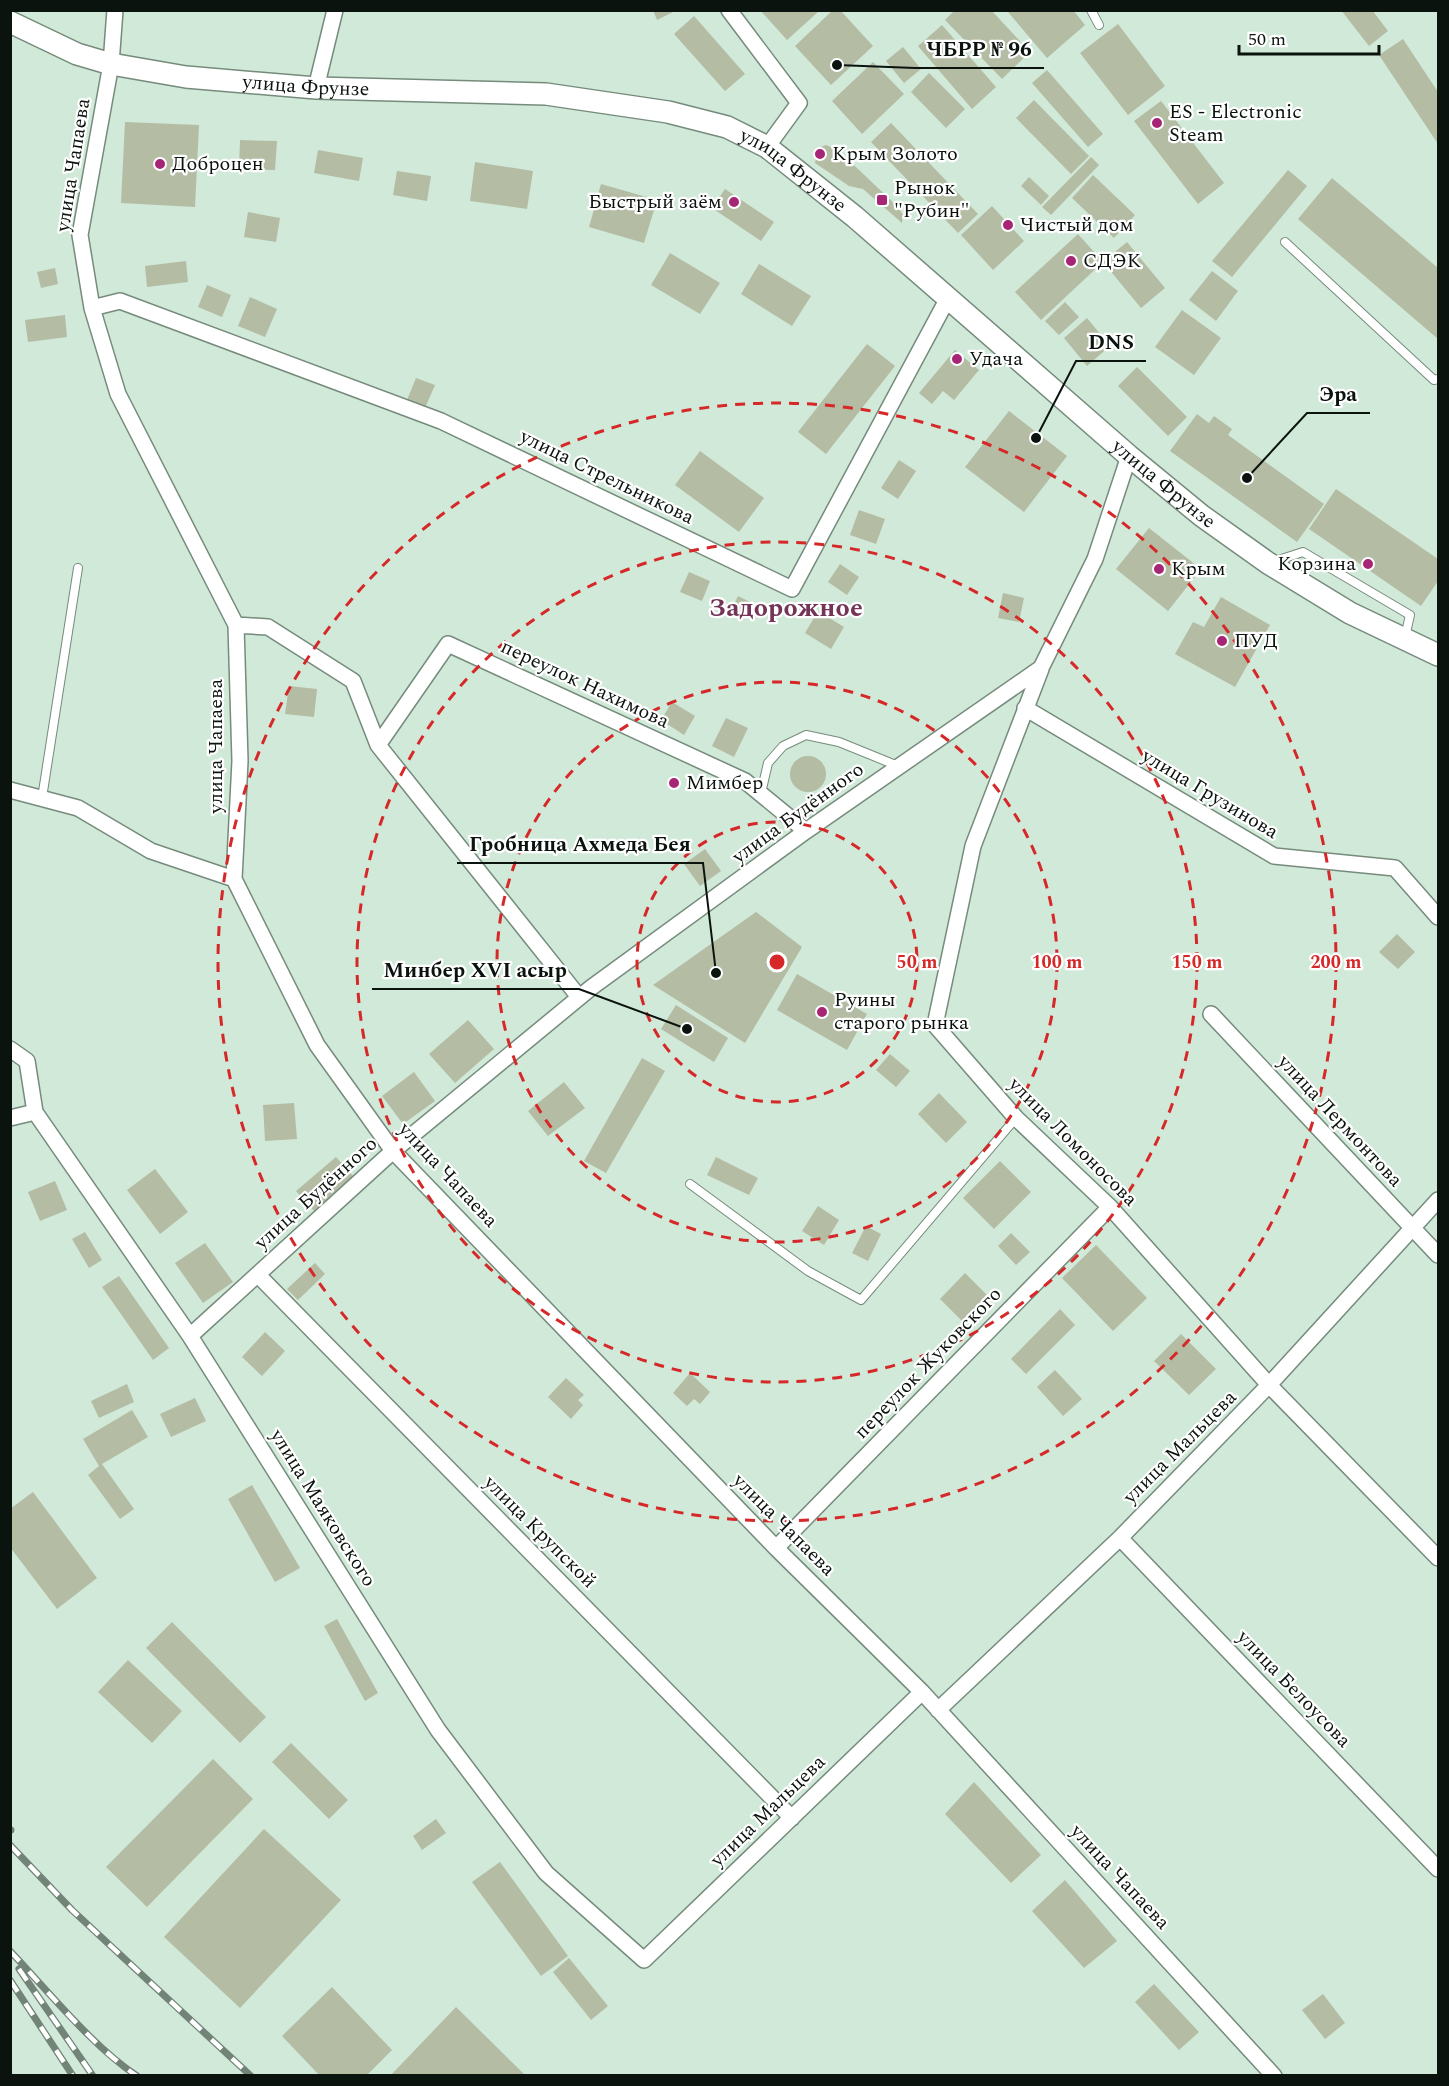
<svg xmlns="http://www.w3.org/2000/svg" width="1449" height="2086" font-family="Spectral,serif">
<style>
.building{fill:#b4bca4}
.lines{fill:none;stroke-linecap:round;stroke-linejoin:round}
.service-casing{stroke:#758b7c;stroke-width:10}
.minor-casing{stroke:#758b7c;stroke-width:18}
.secondary-casing{stroke:#758b7c;stroke-width:24}
.service{stroke:#fff;stroke-width:8}
.minor{stroke:#fff;stroke-width:15}
.secondary{stroke:#fff;stroke-width:21}
.rail-casing{stroke:#728377;stroke-width:7}
.rail{stroke:#fff;stroke-width:4.5;stroke-dasharray:14;stroke-linecap:butt}
.ring{fill:none;stroke:#d62828;stroke-width:3;stroke-dasharray:10 8}
.poi-dot{fill:#a62575;stroke:#fff;stroke-width:2}
.labels{text-anchor:middle;dominant-baseline:central;stroke-width:4.5;stroke-linejoin:round;paint-order:stroke}
.street-label{font-size:20px;fill:#0b130e;stroke:#fff}
.poi-label{font-size:20px;fill:#0b130e;stroke:#fff;text-anchor:start}
.district-label{font-size:26px;font-weight:bold;fill:#743457;stroke:#fff}
.centre{fill:#d62828;stroke:#fff;stroke-width:3}
.ring-label{font-size:18px;text-anchor:middle;font-weight:bold;fill:#d62828;stroke:#fff;stroke-width:4.5;stroke-linejoin:round;paint-order:stroke}
.leader{fill:none;stroke:#0b130e;stroke-width:2}
.callout-dot{fill:#0b130e;stroke:#fff;stroke-width:2}
.callout-label{font-size:21px;text-anchor:middle;font-weight:bold;fill:#0b130e;stroke:#fff;stroke-width:4.5;stroke-linejoin:round;paint-order:stroke}
</style>
<rect width="100%" height="100%" fill="#d1e9d8"/>
<path class="building" d="M 653,10 L 677,10 L 657,20 Z
M 760,10 L 816,10 L 818,12 L 787,40 Z
M 833,10 L 840,10 L 873,46 L 831,85 L 795,46 Z
M 955,10 L 991,10 L 1030,52 L 1002,79 L 945,20 Z
M 1010,10 L 1073,10 L 1085,25 L 1047,58 L 1008,12 Z
M 1341,10 L 1372,10 L 1388,31 L 1369,46 Z
M 694,16 L 745,74 L 725,91 L 674,34 Z
M 1118,24 L 1165,86 L 1128,115 L 1080,53 Z
M 942,25 L 996,87 L 972,109 L 918,46 Z
M 1403,39 L 1438,92 L 1438,144 L 1379,55 Z
M 903,47 L 921,69 L 904,83 L 886,61 Z
M 873,62 L 904,94 L 862,134 L 832,101 Z
M 1047,70 L 1103,134 L 1088,147 L 1032,83 Z
M 929,73 L 965,109 L 946,128 L 911,92 Z
M 1034,100 L 1089,156 L 1071,174 L 1016,118 Z
M 1161,101 L 1224,183 L 1198,204 L 1134,121 Z
M 125,122 L 199,125 L 195,207 L 121,203 Z
M 891,123 L 978,214 L 958,233 L 871,142 Z
M 240,140 L 277,141 L 275,170 L 239,169 Z
M 826,145 L 838,150 L 898,207 L 903,215 L 902,223 L 863,189 L 849,186 L 815,163 L 818,148 Z
M 318,150 L 363,158 L 359,181 L 314,173 Z
M 1091,157 L 1099,165 L 1051,215 L 1042,207 Z
M 475,162 L 533,171 L 527,209 L 470,201 Z
M 1288,170 L 1307,186 L 1232,277 L 1212,261 Z
M 397,171 L 431,176 L 427,201 L 393,195 Z
M 1093,175 L 1135,215 L 1114,238 L 1072,198 Z
M 1029,177 L 1049,196 L 1041,205 L 1021,186 Z
M 1332,178 L 1438,268 L 1438,339 L 1298,219 Z
M 601,184 L 657,200 L 644,243 L 589,227 Z
M 725,189 L 774,222 L 761,241 L 712,208 Z
M 992,206 L 1024,241 L 993,270 L 961,235 Z
M 248,212 L 280,218 L 276,242 L 244,237 Z
M 1078,234 L 1103,262 L 1127,242 L 1165,288 L 1141,308 L 1103,262 L 1041,320 L 1015,292 Z
M 670,253 L 720,283 L 700,314 L 651,285 Z
M 186,261 L 188,282 L 147,287 L 145,266 Z
M 759,264 L 811,296 L 792,326 L 741,294 Z
M 55,268 L 58,284 L 41,288 L 37,272 Z
M 1212,271 L 1238,291 L 1216,321 L 1189,300 Z
M 207,285 L 231,295 L 222,317 L 198,307 Z
M 250,297 L 277,309 L 265,337 L 238,326 Z
M 1065,302 L 1079,317 L 1059,335 L 1045,321 Z
M 1182,310 L 1221,338 L 1194,375 L 1155,347 Z
M 65,315 L 67,337 L 28,342 L 25,320 Z
M 1087,318 L 1110,346 L 1087,366 L 1064,338 Z
M 867,344 L 895,366 L 826,454 L 798,432 Z
M 955,350 L 979,370 L 954,400 L 943,391 L 932,404 L 919,393 Z
M 1137,367 L 1187,417 L 1168,436 L 1118,386 Z
M 416,378 L 435,385 L 425,408 L 407,400 Z
M 1009,411 L 1067,456 L 1024,512 L 965,467 Z
M 1197,414 L 1209,423 L 1214,416 L 1232,429 L 1228,435 L 1324,504 L 1297,542 L 1170,451 Z
M 700,451 L 764,498 L 739,532 L 675,485 Z
M 899,460 L 916,471 L 898,499 L 881,488 Z
M 1336,489 L 1438,559 L 1438,581 L 1421,606 L 1309,529 Z
M 859,510 L 885,519 L 876,544 L 850,535 Z
M 1149,528 L 1201,569 L 1168,611 L 1116,569 Z
M 840,564 L 859,577 L 847,595 L 828,582 Z
M 689,572 L 710,581 L 702,601 L 680,592 Z
M 1003,593 L 1024,598 L 1019,622 L 998,618 Z
M 738,596 L 756,605 L 749,618 L 732,609 Z
M 1221,597 L 1270,625 L 1235,687 L 1175,654 L 1193,622 L 1204,627 Z
M 818,611 L 844,627 L 831,649 L 805,633 Z
M 289,686 L 317,689 L 314,717 L 285,714 Z
M 672,702 L 695,716 L 684,735 L 661,720 Z
M 726,718 L 748,728 L 734,757 L 712,746 Z
M790 774a18 18 0 1 1 36 0a18 18 0 1 1-36 0Z
M 705,849 L 721,871 L 700,886 L 684,864 Z
M 756,912 L 802,947 L 745,1043 L 653,985 Z
M 1397,934 L 1415,952 L 1398,969 L 1379,952 Z
M 797,974 L 867,1014 L 847,1050 L 777,1010 Z
M 676,1005 L 728,1038 L 714,1062 L 661,1029 Z
M 468,1020 L 494,1049 L 455,1083 L 429,1054 Z
M 890,1054 L 910,1071 L 896,1087 L 876,1070 Z
M 642,1058 L 665,1071 L 606,1173 L 584,1161 Z
M 414,1072 L 435,1101 L 403,1124 L 382,1096 Z
M 564,1082 L 585,1108 L 548,1136 L 528,1111 Z
M 939,1093 L 967,1122 L 946,1143 L 918,1114 Z
M 294,1103 L 297,1139 L 265,1141 L 263,1105 Z
M 336,1157 L 353,1176 L 314,1211 L 296,1191 Z
M 716,1157 L 758,1178 L 749,1195 L 707,1175 Z
M 1000,1161 L 1031,1192 L 994,1229 L 963,1198 Z
M 155,1169 L 188,1212 L 160,1234 L 127,1190 Z
M 55,1181 L 67,1210 L 40,1221 L 28,1192 Z
M 818,1206 L 839,1220 L 824,1245 L 802,1231 Z
M 866,1226 L 881,1234 L 868,1261 L 852,1253 Z
M 85,1232 L 102,1260 L 89,1268 L 72,1239 Z
M 1011,1233 L 1030,1252 L 1016,1265 L 998,1246 Z
M 205,1243 L 233,1282 L 203,1303 L 175,1263 Z
M 1096,1245 L 1147,1298 L 1113,1331 L 1062,1278 Z
M 315,1263 L 325,1274 L 298,1300 L 287,1289 Z
M 965,1273 L 987,1295 L 962,1321 L 940,1299 Z
M 119,1276 L 169,1348 L 153,1360 L 102,1287 Z
M 1060,1309 L 1075,1325 L 1026,1374 L 1011,1359 Z
M 265,1332 L 285,1351 L 262,1376 L 242,1357 Z
M 1181,1334 L 1216,1369 L 1189,1395 L 1154,1361 Z
M 1055,1370 L 1082,1399 L 1063,1416 L 1037,1387 Z
M 690,1373 L 710,1392 L 700,1404 L 694,1399 L 687,1406 L 673,1393 Z
M 566,1378 L 584,1395 L 578,1400 L 583,1405 L 571,1419 L 548,1397 Z
M 127,1384 L 134,1402 L 99,1418 L 91,1401 Z
M 195,1398 L 206,1421 L 171,1437 L 160,1414 Z
M 132,1410 L 148,1437 L 102,1464 L 134,1509 L 120,1519 L 88,1475 L 99,1466 L 83,1439 Z
M 252,1485 L 300,1568 L 275,1582 L 228,1499 Z
M 33,1492 L 97,1578 L 57,1609 L 10,1547 L 10,1509 Z
M 337,1619 L 378,1693 L 365,1701 L 324,1626 Z
M 172,1622 L 266,1717 L 240,1743 L 146,1648 Z
M 128,1660 L 182,1711 L 152,1743 L 98,1692 Z
M 291,1743 L 348,1800 L 329,1819 L 272,1762 Z
M 213,1759 L 253,1799 L 147,1907 L 106,1867 Z
M 974,1782 L 1041,1855 L 1011,1883 L 945,1814 Z
M 436,1819 L 446,1833 L 422,1850 L 413,1836 Z
M 264,1829 L 341,1900 L 240,2008 L 164,1937 Z
M 500,1862 L 568,1956 L 541,1976 L 472,1882 Z
M 1065,1880 L 1117,1941 L 1084,1968 L 1032,1911 Z
M 569,1958 L 608,2006 L 591,2020 L 553,1972 Z
M 1154,1984 L 1199,2032 L 1179,2050 L 1135,2002 Z
M 332,1987 L 392,2050 L 366,2076 L 320,2076 L 282,2036 Z
M 1323,1994 L 1345,2023 L 1325,2039 L 1302,2010 Z
M 456,2007 L 526,2076 L 390,2076 Z"/>
<g class="lines">
<defs>
<path id="service" d="M 1091,10 L 1099,25
M 1285,242 L 1434,380 L 1438,379
M 1272,562 L 1303,552 L 1410,615 L 1405,637
M 761,793 L 768,763 L 783,746 L 806,735 L 839,742 L 898,766
M 42,798 L 78,568
M 690,1184 L 808,1271 L 861,1300 L 1016,1118"/>
<path id="minor" d="M 115,10 L 111,64 L 80,235 L 92,308 L 118,394 L 236,625 L 240,761 L 234,879 L 317,1045 L 393,1151 L 776,1548 L 922,1692 L 1274,2076
M 729,10 L 799,103 L 767,147
M 316,88 L 335,10
M 92,308 L 120,301 L 441,421 L 792,589 L 948,298
M 236,625 L 268,627 L 353,681 L 378,745 L 579,997
M 1041,669 L 973,846 L 935,1025 L 1016,1118 L 1110,1207 L 1269,1385 L 1438,1558
M 1025,708 L 1274,856 L 1395,868 L 1438,917
M 378,745 L 448,644 L 745,781 L 806,831
M 10,790 L 78,808 L 151,851 L 234,879
M 1211,1014 L 1438,1255
M 10,1049 L 27,1061 L 35,1112 L 190,1336 L 438,1730 L 546,1873 L 644,1960 L 922,1692
M 10,1118 L 35,1112
M 258,1275 L 792,1818
M 190,1336 L 393,1151 L 592,987 L 806,831 L 1041,668 L 1095,559 L 1129,456
M 1120,1538 L 1438,1869
M 776,1548 L 1110,1207
M 938,1710 L 1120,1538 L 1269,1385 L 1438,1200"/>
<g id="secondary">
<path id="s1" d="M 10,22 L 77,54 L 111,64 L 186,77 L 316,88 L 546,94 L 668,112 L 727,127 L 767,147 L 855,217 L 1129,456 L 1202,516 L 1268,563 L 1350,613 L 1438,655"/>
</g>
</defs>
<use href="#service" class="service-casing"/>
<use href="#minor" class="minor-casing"/>
<use href="#secondary" class="secondary-casing"/>
<use href="#service" class="service"/>
<use href="#minor" class="minor"/>
<use href="#secondary" class="secondary"/>
<defs>
<path id="rail" d="M 10,1830 L 11,1830
M 10,1845 L 72,1910 L 251,2076
M 10,1951 C 48,1991 92,2046 137,2076
M 19,1969 L 93,2076
M 10,1980 L 73,2076"/>
</defs>
<use href="#rail" class="rail-casing"/>
<use href="#rail" class="rail"/>
</g>
<g class="ring">
<circle cx="777" cy="962" r="140"/>
<circle cx="777" cy="962" r="280"/>
<circle cx="777" cy="962" r="420"/>
<circle cx="777" cy="962" r="559"/>
</g>
<g class="poi-dot">
<circle cx="1157" cy="123" r="6"/>
<circle cx="820" cy="154" r="6"/>
<circle cx="160" cy="164" r="6"/>
<rect x="876" y="194" width="12" height="12" rx="3"/>
<circle cx="734" cy="202" r="6"/>
<circle cx="1008" cy="225" r="6"/>
<circle cx="1071" cy="261" r="6"/>
<circle cx="957" cy="359" r="6"/>
<circle cx="1368" cy="564" r="6"/>
<circle cx="1159" cy="569" r="6"/>
<circle cx="1222" cy="641" r="6"/>
<circle cx="674" cy="783" r="6"/>
<circle cx="822" cy="1012" r="6"/>
</g>
<g class="labels">
<g class="street-label">
<text stroke="none"><textPath href="#s1" startOffset="306">улица Фрунзе</textPath></text>
<text transform="translate(73 165) rotate(-81)">улица Чапаева</text>
<text stroke="none"><textPath href="#s1" startOffset="810">улица Фрунзе</textPath></text>
<text transform="translate(607 477) rotate(26)">улица Стрельникова</text>
<text stroke="none"><textPath href="#s1" startOffset="1296">улица Фрунзе</textPath></text>
<text transform="translate(585 684) rotate(25)">переулок Нахимова</text>
<text transform="translate(216 746) rotate(-90)">улица Чапаева</text>
<text transform="translate(1210 794) rotate(31)">улица Грузинова</text>
<text transform="translate(798 813) rotate(-36)">улица Будённого</text>
<text transform="translate(1340 1121) rotate(47)">улица Лермонтова</text>
<text transform="translate(1073 1142) rotate(45)">улица Ломоносова</text>
<text transform="translate(448 1175) rotate(47)">улица Чапаева</text>
<text transform="translate(316 1193) rotate(-42)">улица Будённого</text>
<text transform="translate(928 1363) rotate(-46)">переулок Жуковского</text>
<text transform="translate(1180 1447) rotate(-45)">улица Мальцева</text>
<text transform="translate(323 1508) rotate(58)">улица Маяковского</text>
<text transform="translate(784 1525) rotate(45)">улица Чапаева</text>
<text transform="translate(540 1532) rotate(45)">улица Крупской</text>
<text transform="translate(1294 1689) rotate(46)">улица Белоусова</text>
<text transform="translate(768 1811) rotate(-44)">улица Мальцева</text>
<text transform="translate(1120 1877) rotate(47)">улица Чапаева</text>
</g>
<g class="poi-label">
<text x="1169" y="112">ES - Electronic<tspan x="1169" dy="23">Steam</tspan></text>
<text x="832" y="154">Крым Золото</text>
<text x="172" y="164">Доброцен</text>
<text x="894" y="188">Рынок<tspan x="894" dy="23">"Рубин"</tspan></text>
<text x="722" y="202" text-anchor="end">Быстрый заём</text>
<text x="1020" y="225">Чистый дом</text>
<text x="1083" y="261">СДЭК</text>
<text x="969" y="359">Удача</text>
<text x="1356" y="564" text-anchor="end">Корзина</text>
<text x="1171" y="569">Крым</text>
<text x="1234" y="641">ПУД</text>
<text x="686" y="783">Мимбер</text>
<text x="834" y="1000">Руины<tspan x="834" dy="23">старого рынка</tspan></text>
</g>
<g class="district-label">
<text x="786" y="608">Задорожное</text>
</g>
</g>
<circle cx="777" cy="962" r="9" class="centre"/>
<g class="ring-label">
<text x="917" y="968">50 m</text>
<text x="1057" y="968">100 m</text>
<text x="1197" y="968">150 m</text>
<text x="1336" y="968">200 m</text>
</g>
<path class="leader" d="M837 65L915 68H1044M1036 438L1076 361H1146M1247 478L1307 413H1370M716 973L703 863H457M687 1029L579 989H372"/>
<g class="callout-dot">
<circle cx="837" cy="65" r="6"/>
<circle cx="1036" cy="438" r="6"/>
<circle cx="1247" cy="478" r="6"/>
<circle cx="716" cy="973" r="6"/>
<circle cx="687" cy="1029" r="6"/>
</g>
<g class="callout-label">
<text x="979" y="56">ЧБРР № 96</text>
<text x="1111" y="349">DNS</text>
<text x="1338" y="401">Эра</text>
<text x="580" y="851">Гробница Ахмеда Бея</text>
<text x="475" y="977">Минбер XVI асыр</text>
</g>
<rect width="1449" height="2086" fill="none" stroke="#0b130e" stroke-width="24"/>
<path d="M1239 45v9h140v-9" fill="none" stroke="#0b130e" stroke-width="3"/>
<text x="1248" y="45" font-size="18" fill="#0b130e" stroke="#ffffff" stroke-width="4.5" paint-order="stroke">50 m</text>
</svg>
